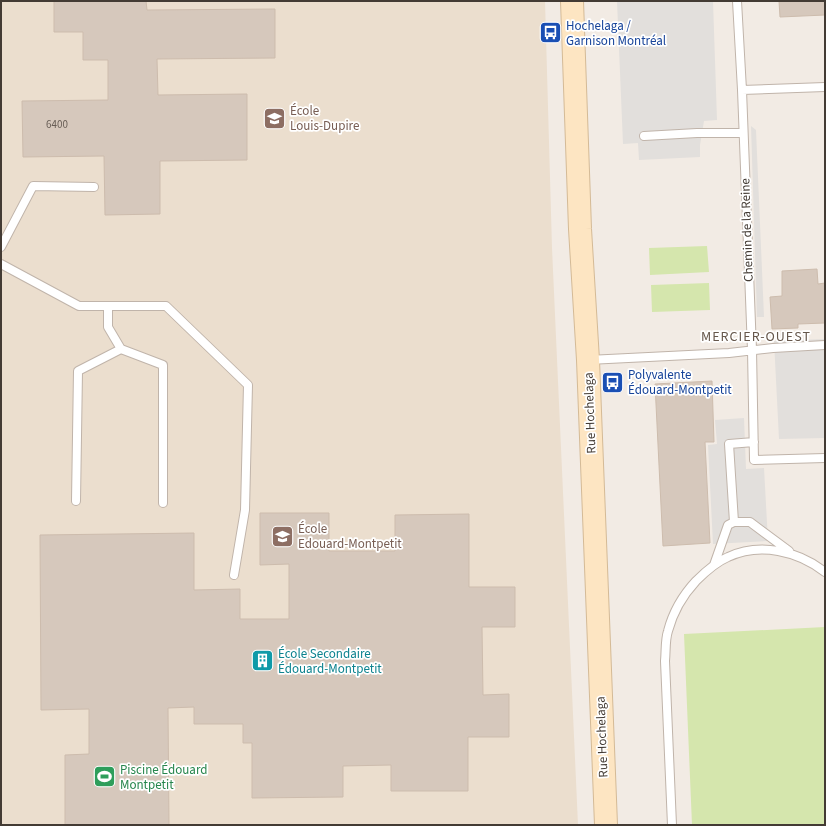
<svg xmlns="http://www.w3.org/2000/svg" width="826" height="826" font-family="'Source Sans 3',sans-serif">
<style>
.education{fill:#ebdece}
.green{fill:#d5e6ad}
.parking{fill:#e2dfdc}
.building{fill:#d6c8bc;stroke:#cdbcad}
.lines{fill:none;stroke-linecap:round;stroke-linejoin:round}
.lane-casing{stroke:#c0b4aa;stroke-width:10}
.secondary-casing{stroke:#d4ba96;stroke-width:24}
.lane{stroke:#fff;stroke-width:8}
.secondary{stroke:#fde5c2;stroke-width:22}
.labels{text-anchor:middle;dominant-baseline:central;stroke-width:3.5;stroke-linejoin:round;paint-order:stroke}
.number-label{font-size:11px;fill:#685e56}
.transit-label{font-size:13px;fill:#164399;stroke:#fff;text-anchor:start}
.education-label{font-size:13px;fill:#785e54;stroke:#fff;text-anchor:start}
.street-label{font-size:13px;fill:#433b34;stroke:#fff}
.culture-label{font-size:13px;fill:#0d838f;stroke:#fff;text-anchor:start}
.leisure-label{font-size:13px;fill:#27864d;stroke:#fff;text-anchor:start}
.neighbourhood-label{font-size:14px;letter-spacing:1px;fill:#66574b;stroke:#fff}
</style>
<rect width="100%" height="100%" fill="#f2ebe4"/>
<path class="education" d="M 1,1 L 545,1 L 552,248 L 578,825 L 1,825 Z"/>
<path class="green" d="M 707,246 L 709,272 L 650,275 L 649,248 Z
M 709,283 L 710,310 L 652,312 L 651,285 Z
M 825,627 L 825,825 L 692,825 L 684,634 Z"/>
<path class="parking" d="M 617,1 L 713,1 L 717,120 L 704,121 L 700,145 L 700,157 L 639,160 L 638,143 L 623,144 Z
M 751,126 L 756,130 L 764,317 L 757,317 Z
M 825,339 L 825,438 L 779,439 L 774,341 Z
M 744,418 L 746,469 L 764,468 L 768,541 L 713,544 L 708,445 L 717,444 L 715,420 Z"/>
<path class="building" d="M 54,1 L 146,1 L 147,10 L 275,9 L 275,58 L 157,59 L 158,95 L 247,94 L 247,160 L 160,161 L 160,214 L 105,215 L 104,156 L 23,157 L 22,101 L 108,100 L 108,60 L 83,60 L 83,32 L 54,32 Z
M 779,1 L 825,1 L 825,15 L 780,17 Z
M 817,269 L 818,284 L 825,283 L 825,323 L 798,324 L 798,328 L 772,329 L 770,297 L 782,296 L 782,271 Z
M 712,381 L 714,442 L 705,442 L 710,543 L 663,546 L 655,384 Z
M 260,513 L 329,513 L 329,551 L 395,551 L 395,515 L 469,514 L 469,587 L 515,587 L 515,627 L 482,627 L 483,695 L 509,694 L 509,737 L 468,737 L 468,791 L 391,791 L 391,765 L 343,766 L 343,797 L 252,798 L 252,743 L 243,743 L 243,724 L 194,724 L 194,707 L 168,708 L 169,825 L 65,825 L 65,755 L 89,754 L 89,709 L 41,710 L 40,535 L 194,533 L 194,590 L 240,589 L 240,619 L 289,619 L 289,564 L 260,565 Z"/>
<g class="lines">
<defs>
<path id="lane" d="M 737,1 L 742,90 L 752,350 L 754,460 L 825,458
M 742,90 L 825,87
M 644,136 L 697,133 L 743,133
M 1,247 L 33,186 L 94,187
M 1,264 L 79,306 L 166,306 L 248,385 L 245,510 L 234,575
M 108,307 L 108,327 L 121,349 L 163,365 L 163,503
M 588,360 L 729,353 L 773,348 L 825,345
M 76,501 L 78,371 L 121,349
M 734,522 L 729,444 L 754,442
M 714,565 L 728,525 L 734,522 L 750,522 L 789,551
M 672,825 L 665,661 C 666,651 665,640 668,631 C 673,612 683,595 696,581 C 705,572 716,562 728,557 C 760,542 798,551 825,572"/>
<path id="secondary" d="M 572,1 L 580,229 L 588,360 L 606,825"/>
</defs>
<use href="#lane" class="lane-casing"/>
<use href="#secondary" class="secondary-casing"/>
<use href="#lane" class="lane"/>
<use href="#secondary" class="secondary"/>
</g>
<defs>
<symbol id="bus-square" viewBox="-11 -11 22 22"><rect x="-9" y="-9" width="18" height="18" rx="4" fill="#1a4fb4" stroke="#fff"/><path d="M-5-6H5V4H4V6H2V4H-2V6H-4V4H-5ZM-3.5-4V0h7V-4ZM-3.5 1.2v1.5H-2V1.2ZM2 1.2v1.5H3.5V1.2Z" fill="#fff"/></symbol>
<symbol id="school-square" viewBox="-11 -11 22 22"><rect x="-9" y="-9" width="18" height="18" rx="4" fill="#8d6e63" stroke="#fff"/><path d="M0-5L7-2L0 1L-7-2ZM-4 1L0 2.5L4 1V4Q0 6-4 4Z" fill="#fff"/></symbol>
<symbol id="building-square" viewBox="-11 -11 22 22"><rect x="-9" y="-9" width="18" height="18" rx="4" fill="#0f9aa8" stroke="#fff"/><path d="M-4-6H4V6H1V3H-1V6H-4ZM-2.5-4.3h1.7v1.8h-1.7ZM.8-4.3h1.7v1.8H.8ZM-2.5-1h1.7V.8h-1.7ZM.8-1h1.7V.8H.8Z" fill="#fff"/></symbol>
<symbol id="stadium-square" viewBox="-11 -11 22 22"><rect x="-9" y="-9" width="18" height="18" rx="4" fill="#2e9e5b" stroke="#fff"/><path d="M0-5a6.5 5 0 1 0 0 10a6.5 5 0 1 0 0-10ZM-3.5-1.8h7v3.6h-7Z" fill="#fff"/></symbol>
</defs>
<g fill-rule="evenodd">
<use href="#bus-square" x="538" y="20" width="25" height="25"/>
<use href="#school-square" x="262" y="106" width="25" height="25"/>
<use href="#bus-square" x="600" y="370" width="25" height="25"/>
<use href="#school-square" x="270" y="524" width="25" height="25"/>
<use href="#building-square" x="250" y="648" width="25" height="25"/>
<use href="#stadium-square" x="92" y="764" width="25" height="25"/>
</g>
<g class="labels">
<g class="number-label">
<text x="57" y="124">6400</text>
</g>
<g class="transit-label">
<text x="566" y="26">Hochelaga /<tspan x="566" dy="15">Garnison Montréal</tspan></text>
<text x="628" y="375">Polyvalente<tspan x="628" dy="15">Édouard-Montpetit</tspan></text>
</g>
<g class="education-label">
<text x="290" y="111">École<tspan x="290" dy="15">Louis-Dupire</tspan></text>
<text x="298" y="529">École<tspan x="298" dy="15">Edouard-Montpetit</tspan></text>
</g>
<g class="street-label">
<text transform="translate(747 230) rotate(-92)">Chemin de la Reine</text>
<text transform="translate(590 413) rotate(-92)">Rue Hochelaga</text>
<text transform="translate(602 737) rotate(-92)">Rue Hochelaga</text>
</g>
<g class="culture-label">
<text x="278" y="654">École Secondaire<tspan x="278" dy="15">Édouard-Montpetit</tspan></text>
</g>
<g class="leisure-label">
<text x="120" y="770">Piscine Édouard<tspan x="120" dy="15">Montpetit</tspan></text>
</g>
<g class="neighbourhood-label">
<text x="756" y="337">MERCIER-OUEST</text>
</g>
</g>
<rect width="826" height="826" fill="none" stroke="#433b34" stroke-width="4"/>
</svg>
